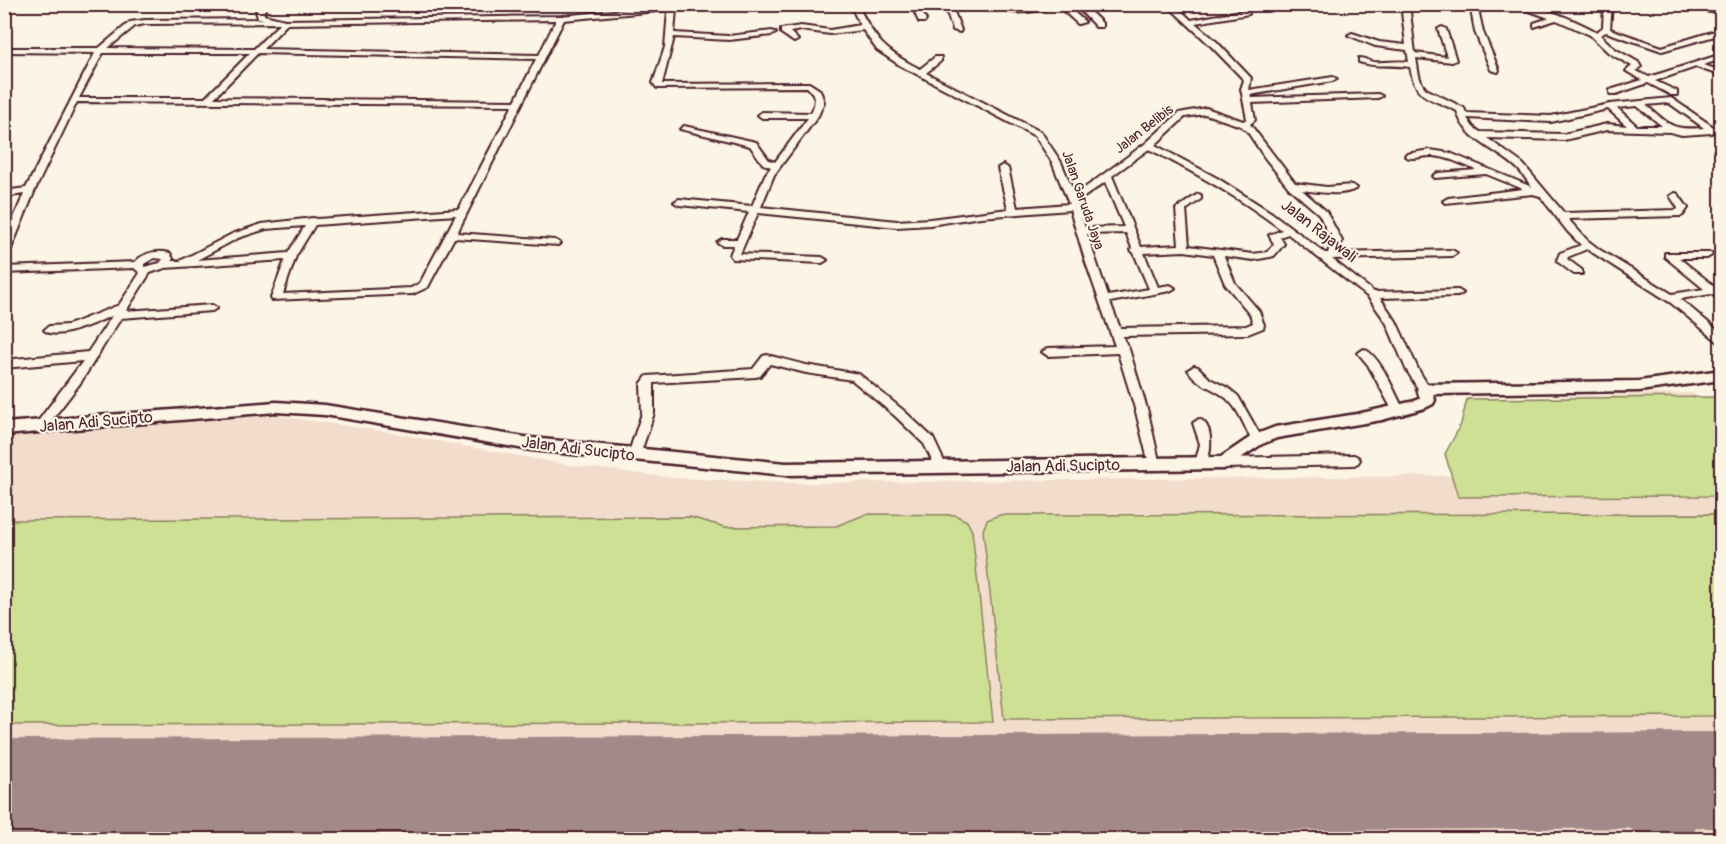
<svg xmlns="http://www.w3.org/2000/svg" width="1726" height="844" font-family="Pangolin,sans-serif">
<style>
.built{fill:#f2ddcc}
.green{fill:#cde094;stroke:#8c8060;stroke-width:1.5}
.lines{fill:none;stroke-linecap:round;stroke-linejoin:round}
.taxiway{fill:#a38a88;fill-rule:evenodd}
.runway{fill:#a38a88;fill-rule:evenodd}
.minor-casing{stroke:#4a1f2b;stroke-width:4}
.tertiary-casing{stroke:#4a1f2b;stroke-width:5}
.minor{fill:#fcf5e5;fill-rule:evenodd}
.tertiary{fill:#fcf5e5;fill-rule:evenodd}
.labels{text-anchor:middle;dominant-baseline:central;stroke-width:4.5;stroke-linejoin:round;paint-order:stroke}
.far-street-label{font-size:14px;fill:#4a1f2b;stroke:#fcf5e5}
.street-label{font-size:16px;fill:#4a1f2b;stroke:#fcf5e5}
</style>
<rect width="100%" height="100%" fill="#fcf5e5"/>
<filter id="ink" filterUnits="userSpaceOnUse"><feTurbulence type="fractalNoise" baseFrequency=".0167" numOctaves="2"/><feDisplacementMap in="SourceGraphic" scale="12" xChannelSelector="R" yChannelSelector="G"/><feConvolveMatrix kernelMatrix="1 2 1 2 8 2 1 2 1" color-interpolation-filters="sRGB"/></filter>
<g filter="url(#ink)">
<path class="built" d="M 1693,393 L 1700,399 L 1721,398 L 1721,839 L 5,840 L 5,435 L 266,414 L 382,431 L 570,465 L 675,478 L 796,483 L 1513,475 L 1491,423 L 1494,398 Z"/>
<path class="green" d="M 1721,397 L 1721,496 L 1458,497 L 1445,454 L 1461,424 L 1467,399 Z
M 867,514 L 955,515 L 967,521 L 972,531 L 993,722 L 5,725 L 5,520 L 690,517 L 725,527 L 836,526 Z
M 1721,514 L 1721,716 L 1004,719 L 983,530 L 987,520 L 999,515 Z"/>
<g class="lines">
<path class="taxiway" d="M 1577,762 L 1657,800 L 1693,826 L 1699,840 L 1645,840 L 1629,828 L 1563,794 L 1558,781 L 1563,768 Z
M 1110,764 L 1124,769 L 1129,783 L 1124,797 C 1099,807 1079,818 1062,840 L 1018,840 C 1036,797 1070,780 1110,764 Z
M 888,765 C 934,777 985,791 1005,840 L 957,840 L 947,829 L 925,813 L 874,798 L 869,784 L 874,770 Z"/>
<path class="runway" d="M 1722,732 L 1722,828 L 4,837 L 4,739 Z"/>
<defs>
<path id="minor" d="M 262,4 L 269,4 L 264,11 L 264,15 L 285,20 L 561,16 L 665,6 L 664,4 L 709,4 L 676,9 L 674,33 L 729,36 L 772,31 L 776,33 L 772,35 L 729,40 L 674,37 L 662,84 L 809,83 L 820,90 L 824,102 L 818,116 L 774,175 L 761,207 L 897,221 L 930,219 L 1008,209 L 998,168 L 1003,165 L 1008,168 L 1017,208 L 1069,204 L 1052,162 L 1035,136 L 901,66 L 877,50 L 863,30 L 830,34 L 801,30 L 790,32 L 798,40 L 794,42 L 781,33 L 781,29 L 801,26 L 830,30 L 860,25 L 850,4 L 857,4 C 876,41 883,50 920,69 L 935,57 L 941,57 L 941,61 L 926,73 L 1041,132 L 1061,162 L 1075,195 L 1146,143 L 1179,113 L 1206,108 L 1243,121 L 1247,119 L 1241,89 L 1244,80 L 1209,44 L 1166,4 L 1174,4 L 1191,20 L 1246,10 L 1249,10 L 1249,14 L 1195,23 L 1215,40 L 1251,78 L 1249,90 L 1333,77 L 1337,79 L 1333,81 L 1250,95 L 1251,98 L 1378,94 L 1382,96 L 1378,98 L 1252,103 L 1255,120 L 1250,124 L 1295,183 L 1327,187 L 1352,185 L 1357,188 C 1343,197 1318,192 1302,190 L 1326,211 L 1342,241 L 1338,253 L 1452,250 L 1457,253 L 1452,256 L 1332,259 L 1374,292 L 1458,290 L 1463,293 L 1458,296 L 1380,298 L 1396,321 L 1418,369 L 1430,389 L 1424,393 L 1420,392 L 1406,369 L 1386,322 L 1368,297 L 1288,234 L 1280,237 L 1284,244 L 1274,256 L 1270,257 L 1253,260 L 1224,256 L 1235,283 L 1259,311 L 1264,325 L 1263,328 L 1248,334 L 1122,336 L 1129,349 L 1148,412 L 1160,465 L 1158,468 L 1150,468 L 1136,412 L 1118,353 L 1048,356 L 1042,352 L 1048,348 L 1115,346 L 1085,260 L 1070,210 L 981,217 L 930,225 L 897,227 L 758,213 L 740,254 L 822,257 L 827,260 L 822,263 L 733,259 L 730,255 L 734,245 L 722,245 L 717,242 L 722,239 L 737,239 L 749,212 L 679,205 L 674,202 L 679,199 L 752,206 L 765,175 L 771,167 L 763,164 L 750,146 L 680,129 L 684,126 L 756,142 L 769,160 L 775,162 L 808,118 L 762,118 L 758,115 L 762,112 L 811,113 C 816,102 817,96 807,87 L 657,88 L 653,83 L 665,47 L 668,10 L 564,20 L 457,233 L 555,240 L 560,243 L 558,245 L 454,238 L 428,287 L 413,294 L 272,300 L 271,298 L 285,260 L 165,268 L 150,273 L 126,311 L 212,305 L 217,308 L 212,311 L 121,318 L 81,382 L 44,430 L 36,430 L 34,427 L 36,424 L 83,361 L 4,368 L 4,360 L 88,352 L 112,316 C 96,322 57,342 44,330 L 49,326 L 68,325 L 119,305 L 140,273 L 134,268 L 4,273 L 4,267 L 135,262 C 145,252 156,250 170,253 L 173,259 L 171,261 L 180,261 L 232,234 L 262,224 L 313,218 L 317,219 L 459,209 L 513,105 L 77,102 L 35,190 L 9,254 L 4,257 L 4,241 L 24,194 L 4,197 L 4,191 L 26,188 L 95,53 L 4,52 L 4,48 L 99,48 L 130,22 L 145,20 L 264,19 L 258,18 L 256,11 ZM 556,20 L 539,55 L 263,49 L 287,24 ZM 280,23 L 254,49 L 108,48 L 135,26 L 145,24 ZM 103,53 L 250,53 L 205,98 L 79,98 ZM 258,53 L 536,59 L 515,101 L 214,98 ZM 1205,114 L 1241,126 L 1247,131 L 1265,158 L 1289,188 L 1319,214 L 1332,241 L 1328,253 L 1325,253 L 1272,213 L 1217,178 L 1155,145 L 1185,117 ZM 1149,149 C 1195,173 1241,198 1282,230 L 1269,235 L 1274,244 L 1267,252 L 1253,254 L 1189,246 L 1186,210 L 1201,199 L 1201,195 L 1198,194 L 1176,209 L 1179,245 L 1141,247 L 1112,176 ZM 1105,182 L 1124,227 L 1085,228 L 1077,202 ZM 456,215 L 420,283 L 411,288 L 283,294 L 296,256 L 315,225 ZM 305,226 L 288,253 L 197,260 L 238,238 L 266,229 ZM 1126,233 L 1132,248 L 1131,250 L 1134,253 L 1149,289 L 1108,296 L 1087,234 ZM 1184,251 L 1213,255 L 1225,284 L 1250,314 L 1253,323 L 1246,326 L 1120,328 L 1110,302 L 1170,291 L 1175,288 L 1170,285 L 1158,287 L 1144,253 ZM 154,258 L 163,259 L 160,263 L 144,267 L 144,264 Z
M 911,4 L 918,4 L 926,20 L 925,22 L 919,22 Z
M 944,4 L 951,4 L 961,30 L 960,32 L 953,30 Z
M 995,4 L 1003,4 L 1012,9 L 1043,4 L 1065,4 L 1085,22 L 1078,24 L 1059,7 C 1040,9 1009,20 995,4 Z
M 1074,4 L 1082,4 L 1102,23 L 1102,27 L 1096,27 Z
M 1401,4 L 1409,4 L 1415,53 L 1447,57 L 1438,29 L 1442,27 L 1446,29 L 1456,60 L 1452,62 L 1416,58 C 1418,68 1418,81 1426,89 L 1464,108 L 1466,113 L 1551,116 L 1610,104 L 1671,98 L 1715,128 L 1716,130 L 1712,133 L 1682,135 L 1670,132 L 1607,130 L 1564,140 L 1487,138 L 1523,164 L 1564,213 L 1677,210 L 1678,208 L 1670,196 L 1675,193 L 1678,194 L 1688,208 L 1683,215 L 1680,216 L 1568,219 L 1587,240 L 1600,250 L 1672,294 L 1704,289 L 1665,257 L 1665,253 L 1711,253 L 1712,255 L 1707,258 L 1679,258 L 1722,292 L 1722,301 L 1711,294 L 1680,299 L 1722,334 L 1722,345 L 1671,303 L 1587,249 L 1568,257 L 1567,259 L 1582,270 L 1582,274 L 1574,274 L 1558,262 L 1557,260 L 1560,253 L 1581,245 L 1568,232 L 1540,196 L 1533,194 L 1445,203 L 1443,201 L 1448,198 L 1523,189 L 1486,174 L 1435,178 L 1433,176 L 1438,173 L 1476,170 C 1462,164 1448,157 1433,156 C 1424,155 1412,161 1405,156 L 1406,154 L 1430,150 L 1450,153 L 1532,187 C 1527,181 1523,174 1517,168 C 1497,149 1464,140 1457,111 C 1430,97 1416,101 1410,67 C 1392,64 1376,68 1359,62 L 1359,58 C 1365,58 1368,61 1374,62 C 1386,63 1397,60 1409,62 L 1407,50 L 1375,46 L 1348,35 L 1352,33 L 1379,42 L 1406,45 ZM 1669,103 L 1704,128 C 1670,130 1671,126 1646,105 ZM 1637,106 L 1662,126 L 1637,126 L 1617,108 ZM 1608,109 L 1627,126 L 1607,124 L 1564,134 L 1480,132 L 1473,127 L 1467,118 L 1551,122 Z
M 1470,4 L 1477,4 L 1483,32 L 1499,70 L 1498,72 L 1491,70 L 1475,32 Z
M 1510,4 C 1536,4 1574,19 1597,32 L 1603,27 L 1604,4 L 1612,4 L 1610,29 L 1662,47 L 1722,29 L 1722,34 L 1662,51 L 1606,32 L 1600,35 L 1615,49 L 1638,62 L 1641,67 L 1636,71 L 1649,77 L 1722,54 L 1722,59 L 1703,65 L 1722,71 L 1722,76 L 1696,67 L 1655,81 L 1677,91 L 1677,95 L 1671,95 L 1648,83 L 1616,94 L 1610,94 L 1610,90 L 1642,80 L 1626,71 L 1632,66 L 1609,53 L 1590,35 L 1561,22 L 1556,20 L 1534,27 L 1534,23 L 1549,18 Z
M 1667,4 L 1687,4 L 1722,10 L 1722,14 Z
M 1364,349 C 1381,356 1396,396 1405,412 L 1403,415 L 1395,415 L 1368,365 L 1358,353 Z
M 767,355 L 806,365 L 859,374 L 903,410 L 933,438 L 947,468 L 945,471 L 937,471 L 924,444 L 895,416 L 852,380 L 806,373 L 770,364 L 760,376 L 756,377 L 654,383 L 654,413 L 640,455 L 638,458 L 630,458 L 628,455 L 642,413 L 641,384 L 647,376 L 753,369 L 763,356 Z
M 1194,366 L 1198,367 L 1210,379 L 1228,388 L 1238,396 L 1263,440 L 1261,443 L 1253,443 C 1245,428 1239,409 1226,398 C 1213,387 1198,386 1188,370 Z
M 1199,419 C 1215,425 1211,455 1205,467 L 1197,467 L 1195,464 L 1200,444 L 1193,423 Z
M 1354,455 L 1358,457 L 1360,460 L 1358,463 L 1354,465 L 1224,468 L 1220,466 L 1218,463 L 1220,460 L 1224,458 Z"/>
<path id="tertiary" d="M 1722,370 L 1722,380 L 1639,391 L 1433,394 L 1435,400 L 1433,404 L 1425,408 L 1382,420 L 1277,438 L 1262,444 L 1224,469 L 786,475 L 531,450 L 325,415 L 276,412 L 4,435 L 4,423 L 276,402 L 325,405 L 531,438 L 786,463 L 1221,457 L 1252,436 L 1275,427 L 1357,414 L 1415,401 L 1420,398 L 1417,389 L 1424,384 L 1639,381 Z"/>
</defs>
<use href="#minor" class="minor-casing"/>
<use href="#tertiary" class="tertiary-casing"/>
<use href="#minor" class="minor"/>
<use href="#tertiary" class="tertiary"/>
</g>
</g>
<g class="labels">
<g class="far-street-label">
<text transform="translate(1144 129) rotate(-38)">Jalan Belibis</text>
<text transform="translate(1083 200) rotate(71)">Jalan Garuda Jaya</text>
</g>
<g class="street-label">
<text transform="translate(1319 231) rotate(38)">Jalan Rajawali</text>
<text transform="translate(96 422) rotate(-5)">Jalan Adi Sucipto</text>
<text transform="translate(578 449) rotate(7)">Jalan Adi Sucipto</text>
<text transform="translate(1063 466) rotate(-1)">Jalan Adi Sucipto</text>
</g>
</g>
<rect width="1726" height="844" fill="none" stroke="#fcf5e5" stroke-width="24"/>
<rect x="12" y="12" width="1702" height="820" fill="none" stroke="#4a1f2b" stroke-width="2" filter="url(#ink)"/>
</svg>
